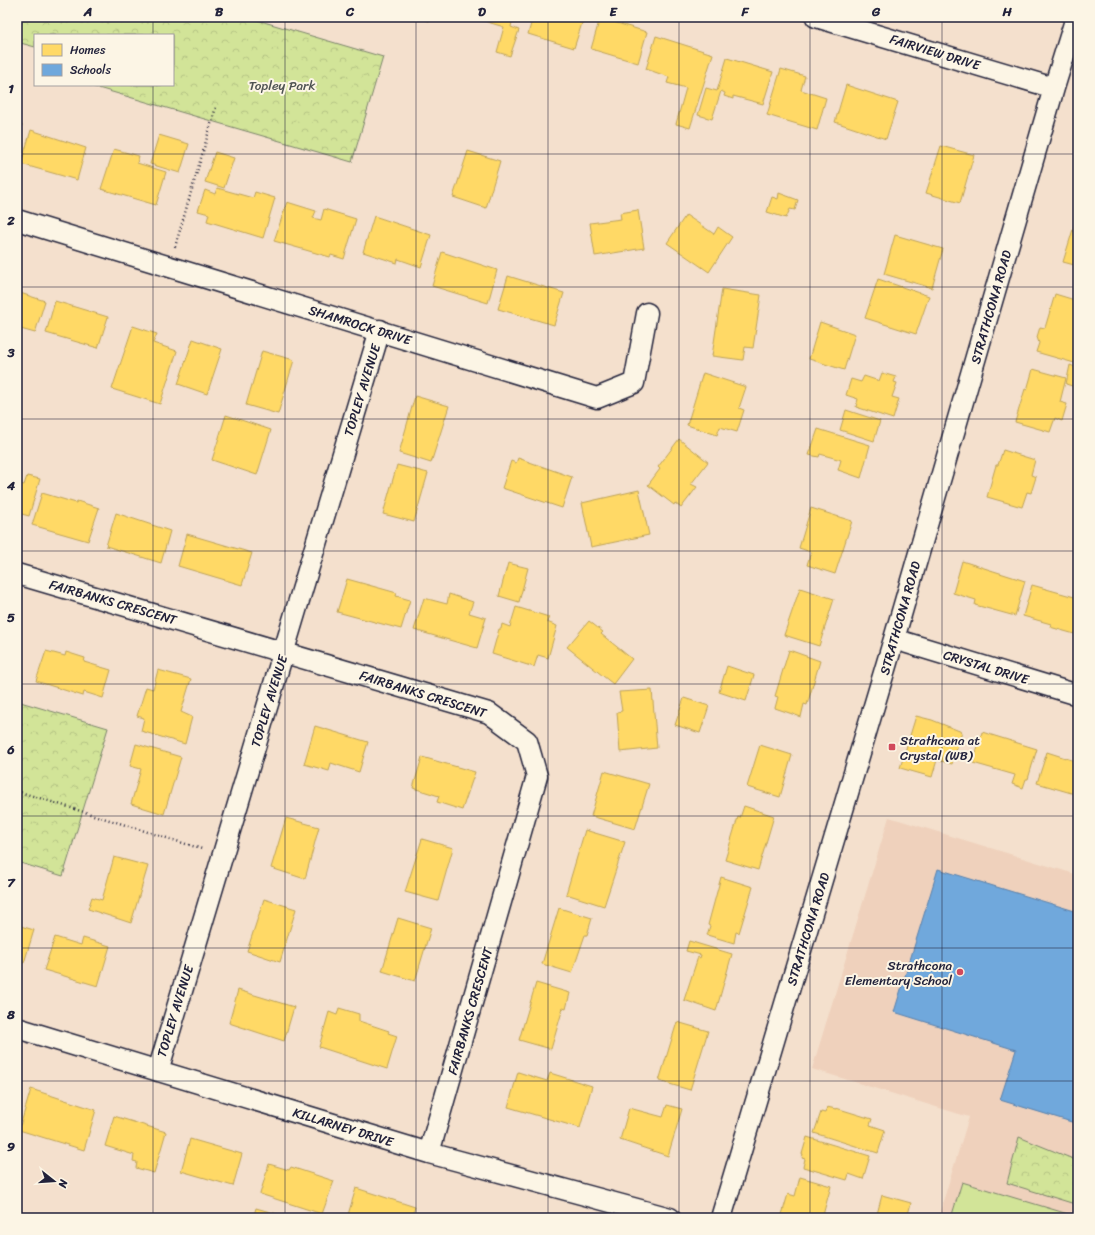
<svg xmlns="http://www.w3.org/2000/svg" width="1095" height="1235" font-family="Sriracha,sans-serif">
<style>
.built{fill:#efd1bc}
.park{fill:url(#park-crowns);stroke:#7a836a}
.pitch{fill:#d2e498;stroke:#7a836a}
.homes{fill:#ffd966;stroke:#bda259}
.schools{fill:#6fa8dc;stroke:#5880ac}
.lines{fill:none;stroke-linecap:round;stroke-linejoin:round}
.minor-casing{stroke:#22223b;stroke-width:23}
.path{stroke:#22223b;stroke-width:2.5;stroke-dasharray:1 3;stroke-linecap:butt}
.minor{stroke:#fcf5e5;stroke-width:20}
.grid{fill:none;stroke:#22223b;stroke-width:1;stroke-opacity:0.55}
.poi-dot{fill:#d1495b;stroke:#fcf5e5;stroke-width:1.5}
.labels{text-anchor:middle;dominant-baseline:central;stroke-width:4;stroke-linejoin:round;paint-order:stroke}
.street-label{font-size:13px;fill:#22223b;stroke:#fcf5e5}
.park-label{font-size:13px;fill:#4e5252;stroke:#fcf5e5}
.poi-label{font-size:13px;fill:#22223b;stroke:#fcf5e5;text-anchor:start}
.neatline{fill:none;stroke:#22223b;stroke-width:1.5}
.grid-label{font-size:13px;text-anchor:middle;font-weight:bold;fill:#22223b}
</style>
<defs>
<pattern id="park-crowns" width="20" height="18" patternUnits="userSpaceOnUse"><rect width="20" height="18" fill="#d2e498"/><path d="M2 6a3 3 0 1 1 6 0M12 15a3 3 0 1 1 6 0" fill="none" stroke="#b4c384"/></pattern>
</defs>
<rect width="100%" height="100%" fill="#f4e0cd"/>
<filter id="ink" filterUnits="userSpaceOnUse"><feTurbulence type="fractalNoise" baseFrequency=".025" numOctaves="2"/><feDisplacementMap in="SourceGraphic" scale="8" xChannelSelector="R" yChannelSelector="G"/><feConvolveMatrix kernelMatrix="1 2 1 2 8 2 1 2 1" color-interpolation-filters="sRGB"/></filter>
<g filter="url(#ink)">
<path class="built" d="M 889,817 L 1078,875 L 1078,1218 L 938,1218 L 969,1117 L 812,1069 Z"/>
<path class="park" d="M 17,17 L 247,17 L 383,57 L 352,162 L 88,85 L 173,85 L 173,35 L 35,35 L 35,47 L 17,42 Z
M 17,701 L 108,728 L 63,876 L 17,862 Z
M 1019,1137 L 1078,1161 L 1078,1205 L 1007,1183 Z"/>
<path class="pitch" d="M 962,1182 L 1078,1217 L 1078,1218 L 951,1218 Z"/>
<path class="homes" d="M 416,17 L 431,17 L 429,21 Z
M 471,17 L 513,17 L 511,27 L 519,30 L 510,56 L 497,52 L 504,27 Z
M 533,17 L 584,17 L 574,48 L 528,34 Z
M 600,18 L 647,32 L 638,63 L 591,49 Z
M 656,36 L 713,54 L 690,128 L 676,124 L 686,88 L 667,83 L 669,77 L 646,69 Z
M 727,58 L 773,72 L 763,104 L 733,96 L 733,99 L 724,96 L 725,93 L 721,91 L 712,119 L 698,115 L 706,88 L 717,91 Z
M 781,69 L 805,76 L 801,90 L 826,98 L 817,130 L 767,115 Z
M 846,85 L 898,102 L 886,139 L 835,122 Z
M 17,124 L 22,125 L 17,142 Z
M 31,130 L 86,148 L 77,180 L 21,164 Z
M 159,135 L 189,144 L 180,173 L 150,164 Z
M 941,146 L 974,155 L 960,203 L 926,193 Z
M 114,149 L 139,156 L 137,163 L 166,172 L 156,205 L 101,189 Z
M 468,151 L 500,161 L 486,208 L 453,197 Z
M 215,152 L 234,158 L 224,188 L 205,182 Z
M 217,188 L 253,198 L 255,192 L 275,198 L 263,238 L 207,221 L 209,214 L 198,211 L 205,190 L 215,194 Z
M 779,193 L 798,200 L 795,210 L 790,209 L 786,218 L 767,212 L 772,197 L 778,199 Z
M 287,202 L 316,211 L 313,218 L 321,220 L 324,209 L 356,219 L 344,259 L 331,255 L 330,257 L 274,241 Z
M 638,210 L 644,248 L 595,256 L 590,223 L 621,219 L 620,213 Z
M 686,215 L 714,234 L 718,227 L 732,237 L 709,272 L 667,243 Z
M 374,216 L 431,235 L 421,267 L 398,259 L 397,263 L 363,252 Z
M 1074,226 L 1078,228 L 1078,266 L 1063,262 Z
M 895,235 L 943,249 L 932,288 L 884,274 Z
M 442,252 L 497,270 L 488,303 L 432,286 Z
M 508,276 L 564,293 L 554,325 L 498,309 Z
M 878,279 L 929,296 L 916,334 L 865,318 Z
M 722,289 L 761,295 L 753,348 L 745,347 L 743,360 L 712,356 Z
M 17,292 L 45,301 L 35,333 L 17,328 Z
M 1055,294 L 1078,301 L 1078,364 L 1036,352 L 1039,343 L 1037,337 L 1040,327 L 1045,328 Z
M 55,301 L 108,317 L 98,348 L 46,333 Z
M 820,322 L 855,334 L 844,370 L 809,359 Z
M 133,326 L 157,334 L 153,343 L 177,351 L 160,404 L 112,389 Z
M 193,339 L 222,349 L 207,394 L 178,384 Z
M 262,351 L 294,360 L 278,414 L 246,405 Z
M 1070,365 L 1078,368 L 1078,388 L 1066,384 Z
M 1033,369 L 1066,378 L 1060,402 L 1067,404 L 1062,421 L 1055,418 L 1050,432 L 1015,422 L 1025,389 L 1027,390 Z
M 703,373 L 746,387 L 739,408 L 744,410 L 737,432 L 720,427 L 717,435 L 687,425 Z
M 882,373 L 896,377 L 894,382 L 897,383 L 892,397 L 899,399 L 893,419 L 856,407 L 858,399 L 846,395 L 851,379 L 861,382 L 864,376 L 879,381 Z
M 415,396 L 449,406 L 431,463 L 399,453 Z
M 846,410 L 880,421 L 874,441 L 840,430 Z
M 226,415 L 271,430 L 257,475 L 212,460 Z
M 818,429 L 870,445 L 861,478 L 838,470 L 841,460 L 820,454 L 819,457 L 809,455 Z
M 679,439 L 708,462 L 691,484 L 697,487 L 681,508 L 675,503 L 674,505 L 648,485 L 660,469 L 658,467 Z
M 1003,450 L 1035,460 L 1031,475 L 1036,477 L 1031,493 L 1027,492 L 1022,507 L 987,497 L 996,465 L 998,465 Z
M 518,458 L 572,477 L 562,508 L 502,488 L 511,461 L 516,463 Z
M 397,465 L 428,473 L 414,522 L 383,514 Z
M 27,476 L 40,479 L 29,516 L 18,513 L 17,518 L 17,483 L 24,485 Z
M 639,490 L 649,535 L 591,547 L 582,503 Z
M 42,493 L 76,503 L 77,501 L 99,508 L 88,541 L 32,525 Z
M 811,508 L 852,521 L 835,574 L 807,565 L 811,552 L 799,548 Z
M 116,513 L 170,531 L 161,563 L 106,546 Z
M 187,534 L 252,553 L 242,585 L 178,566 Z
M 962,561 L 1025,581 L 1015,616 L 975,605 L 976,600 L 953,593 Z
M 508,563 L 528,568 L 519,602 L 499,596 Z
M 347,579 L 397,593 L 396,596 L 410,600 L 401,629 L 337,612 Z
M 1032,585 L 1078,598 L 1078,635 L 1050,627 L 1051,624 L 1023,616 Z
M 800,588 L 834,599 L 819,646 L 784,635 Z
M 449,594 L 473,602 L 469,613 L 486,618 L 477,648 L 414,630 L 424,598 L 447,604 Z
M 516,607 L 549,617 L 547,622 L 557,626 L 548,658 L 538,655 L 534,667 L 492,654 L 499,629 L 501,629 L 502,624 L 510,627 Z
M 589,621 L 603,632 L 601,634 L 632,659 L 613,684 L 567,647 Z
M 17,644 L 21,645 L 17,658 Z
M 789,650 L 820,661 L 807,705 L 804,704 L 801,717 L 775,708 L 778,697 L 775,696 Z
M 46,651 L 65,656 L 66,652 L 85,658 L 84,662 L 111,670 L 103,698 L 84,692 L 83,696 L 36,681 Z
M 727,666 L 754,675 L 746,701 L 719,692 Z
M 158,670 L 191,679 L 181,712 L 192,717 L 185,744 L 141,731 L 144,718 L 137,716 L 146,687 L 153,689 Z
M 652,690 L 657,748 L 620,752 L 617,712 L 622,711 L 619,692 Z
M 684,698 L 709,706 L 700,733 L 675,725 Z
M 916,716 L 932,720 L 962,732 L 952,764 L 937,760 L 932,777 L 900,768 Z
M 315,726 L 368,742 L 359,772 L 331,763 L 329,771 L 304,764 Z
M 982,732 L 1037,749 L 1028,779 L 1026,779 L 1023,788 L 1012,784 L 1015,775 L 973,763 Z
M 136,744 L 181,757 L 164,814 L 131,804 L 141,769 L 130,766 Z
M 760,745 L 792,755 L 780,797 L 747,787 Z
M 1047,752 L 1078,762 L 1078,795 L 1037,783 Z
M 422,757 L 475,772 L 462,810 L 437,802 L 439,796 L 413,788 Z
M 604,771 L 649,784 L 635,829 L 591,816 Z
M 744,806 L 774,816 L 758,870 L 725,860 L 738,817 L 740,818 Z
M 286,818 L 319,827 L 305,879 L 271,868 Z
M 585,830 L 625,842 L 604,906 L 566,894 Z
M 422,839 L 453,848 L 438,901 L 405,892 Z
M 114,857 L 148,866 L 131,923 L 88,909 L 92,897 L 102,900 Z
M 721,877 L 753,887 L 739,933 L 736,932 L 734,943 L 707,935 L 710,926 L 708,925 Z
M 264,899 L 296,909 L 280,962 L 247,951 Z
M 559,908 L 592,918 L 587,935 L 585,935 L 572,973 L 542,964 Z
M 398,918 L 431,928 L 415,981 L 382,971 Z
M 17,925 L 34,930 L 24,963 L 17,960 Z
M 55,937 L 81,945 L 83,938 L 110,946 L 98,986 L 44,970 Z
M 689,941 L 732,954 L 716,1011 L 684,1000 L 698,957 L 700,958 L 701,955 L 686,951 Z
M 536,983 L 570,993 L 566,1009 L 563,1008 L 551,1049 L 519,1040 Z
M 238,990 L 294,1007 L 284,1041 L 229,1023 Z
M 339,1008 L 359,1014 L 359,1021 L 389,1031 L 388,1033 L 397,1036 L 387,1069 L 319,1047 L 329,1012 L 337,1015 Z
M 677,1022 L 708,1031 L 690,1090 L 659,1081 Z
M 518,1072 L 547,1081 L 550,1073 L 592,1086 L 580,1128 L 508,1107 Z
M 31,1089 L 96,1110 L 84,1150 L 19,1130 Z
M 667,1105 L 682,1109 L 668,1156 L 620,1140 L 629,1108 L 663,1117 Z
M 827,1107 L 836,1109 L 836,1108 L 872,1119 L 870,1125 L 885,1130 L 878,1153 L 814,1133 L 821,1112 L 825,1113 Z
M 114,1116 L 166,1132 L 154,1173 L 136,1168 L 137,1162 L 133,1161 L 134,1155 L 105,1146 Z
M 807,1137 L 870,1156 L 863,1179 L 849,1174 L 847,1180 L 803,1167 L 805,1159 L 802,1158 L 803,1154 L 802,1154 Z
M 190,1139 L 242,1154 L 233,1186 L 181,1171 Z
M 269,1164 L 289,1170 L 291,1167 L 334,1181 L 322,1214 L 260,1194 Z
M 800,1177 L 831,1186 L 823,1215 L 832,1218 L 781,1218 L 788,1194 L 795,1196 Z
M 356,1188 L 415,1207 L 411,1218 L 347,1218 Z
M 882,1195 L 911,1203 L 907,1218 L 876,1218 Z
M 256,1208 L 284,1216 L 283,1218 L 253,1218 Z"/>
<path class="schools" d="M 938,869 L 1078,912 L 1078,1124 L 1000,1100 L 1016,1050 L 894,1012 Z"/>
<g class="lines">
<defs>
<path id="minor" d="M 816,17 L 1054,88
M 17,220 L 597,398 L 634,383 L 647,313
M 17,574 L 489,713 L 527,741 L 537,776 L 429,1153
M 894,639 L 1078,695
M 17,1028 L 429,1153 L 670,1218
M 158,1071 L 380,330
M 721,1218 L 894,639 L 1054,88 L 1076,17"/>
</defs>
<use href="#minor" class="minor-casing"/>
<path class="path" d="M 175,247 L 216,107
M 17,791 L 202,849"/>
<use href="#minor" class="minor"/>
</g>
</g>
<path class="grid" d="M 153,17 L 153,35M 285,17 L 285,1218M 416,17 L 416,1218M 548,17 L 548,1218M 679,17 L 679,1218M 810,17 L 810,1218M 942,17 L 942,1218M 153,85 L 153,1218M 17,154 L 1078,154M 17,287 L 1078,287M 17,419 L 1078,419M 17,551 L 1078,551M 17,684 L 1078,684M 17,816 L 1078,816M 17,948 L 1078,948M 17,1081 L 1078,1081"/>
<g class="poi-dot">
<rect x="888" y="743" width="8" height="8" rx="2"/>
<circle cx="960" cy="972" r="4"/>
</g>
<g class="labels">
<g class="street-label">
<text transform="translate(935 52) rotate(17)">FAIRVIEW DRIVE</text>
<text transform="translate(991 307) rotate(-74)">STRATHCONA ROAD</text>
<text transform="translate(360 325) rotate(17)">SHAMROCK DRIVE</text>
<text transform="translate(362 390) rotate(-73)">TOPLEY AVENUE</text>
<text transform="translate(113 602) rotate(16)">FAIRBANKS CRESCENT</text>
<text transform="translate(900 618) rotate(-74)">STRATHCONA ROAD</text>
<text transform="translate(986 667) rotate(17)">CRYSTAL DRIVE</text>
<text transform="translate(423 694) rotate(17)">FAIRBANKS CRESCENT</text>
<text transform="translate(269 701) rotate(-73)">TOPLEY AVENUE</text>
<text transform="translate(808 929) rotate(-73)">STRATHCONA ROAD</text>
<text transform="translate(175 1011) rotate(-73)">TOPLEY AVENUE</text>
<text transform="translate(470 1011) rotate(-74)">FAIRBANKS CRESCENT</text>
<text transform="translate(343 1127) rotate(17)">KILLARNEY DRIVE</text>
</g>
<g class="park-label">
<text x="282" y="85">Topley Park</text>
</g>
<g class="poi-label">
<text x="900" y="740">Strathcona at<tspan x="900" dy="15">Crystal (WB)</tspan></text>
<text x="952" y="965" text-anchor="end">Strathcona<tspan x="952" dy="15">Elementary School</tspan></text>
</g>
</g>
<rect width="1095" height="1235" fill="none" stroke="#fcf5e5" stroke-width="44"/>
<rect x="34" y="34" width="140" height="52" fill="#fcf5e5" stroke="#a5a1a1"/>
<rect x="42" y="44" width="20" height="12" fill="#ffd966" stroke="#a5a1a1"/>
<text x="70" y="54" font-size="12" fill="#22223b">Homes</text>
<rect x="42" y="64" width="20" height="12" fill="#6fa8dc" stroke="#a5a1a1"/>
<text x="70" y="74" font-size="12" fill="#22223b">Schools</text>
<g transform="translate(54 1181) rotate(107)" stroke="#fcf5e5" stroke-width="3" paint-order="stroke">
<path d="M0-3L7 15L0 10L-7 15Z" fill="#22223b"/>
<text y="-6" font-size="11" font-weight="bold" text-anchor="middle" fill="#22223b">N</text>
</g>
<rect x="22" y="22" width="1051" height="1191" class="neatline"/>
<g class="grid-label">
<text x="88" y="16">A</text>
<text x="219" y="16">B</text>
<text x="350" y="16">C</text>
<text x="482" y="16">D</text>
<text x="613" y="16">E</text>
<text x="745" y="16">F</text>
<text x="876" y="16">G</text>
<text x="1007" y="16">H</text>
<text x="11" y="93">1</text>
<text x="11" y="225">2</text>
<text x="11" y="357">3</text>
<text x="11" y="490">4</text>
<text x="11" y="622">5</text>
<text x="11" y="754">6</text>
<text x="11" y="887">7</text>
<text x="11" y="1019">8</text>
<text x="11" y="1151">9</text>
</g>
</svg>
